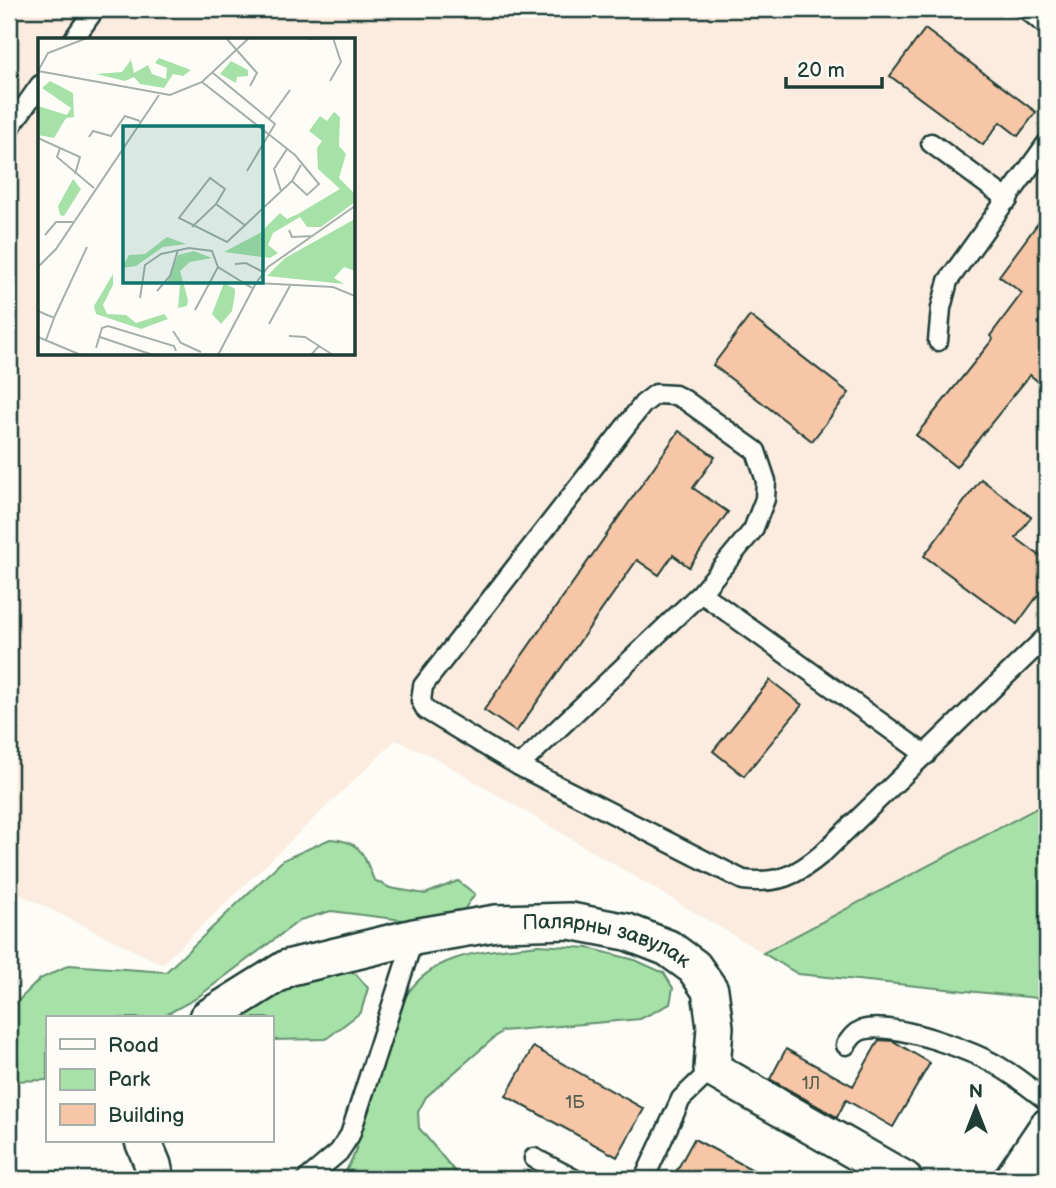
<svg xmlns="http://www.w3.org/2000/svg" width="1056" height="1188" font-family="'Balsamiq Sans',sans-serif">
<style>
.built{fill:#fbecdf;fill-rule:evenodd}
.green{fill:#a6e2a8;stroke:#62906e;stroke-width:2}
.building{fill:#f7c6a7;stroke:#1f3d34;stroke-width:2}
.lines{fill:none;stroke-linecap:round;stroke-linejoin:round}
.lane-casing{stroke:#1f3d34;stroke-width:23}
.street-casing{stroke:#1f3d34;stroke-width:40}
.lane{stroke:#fdfcf7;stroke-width:18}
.street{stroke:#fdfcf7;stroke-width:35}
.labels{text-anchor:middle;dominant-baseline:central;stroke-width:5;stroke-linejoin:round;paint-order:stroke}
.number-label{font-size:18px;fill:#555f51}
.street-label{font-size:21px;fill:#1f3d34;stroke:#fdfcf7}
.inset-road{fill:none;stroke:#a4b0a9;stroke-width:2}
.view{fill:#0f766e;fill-opacity:0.15;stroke:#0f766e;stroke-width:3.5}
.inset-edge{fill:none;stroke:#1f3d34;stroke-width:3.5}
</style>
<rect width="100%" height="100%" fill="#fdfcf7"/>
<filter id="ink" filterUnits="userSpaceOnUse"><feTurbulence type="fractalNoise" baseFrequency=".0143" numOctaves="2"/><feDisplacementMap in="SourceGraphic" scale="14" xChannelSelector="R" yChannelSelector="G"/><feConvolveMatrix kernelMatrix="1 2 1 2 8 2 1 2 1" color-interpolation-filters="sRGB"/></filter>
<g filter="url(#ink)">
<path class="built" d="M 9,9 L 1047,9 L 1047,798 L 1037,808 L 763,953 L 430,755 L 396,740 L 162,964 L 9,889 ZM 40,40 L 354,40 L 354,354 L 40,354 Z"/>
<path class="green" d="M 1047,798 L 1047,999 L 798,974 L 763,953 L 1037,808 Z
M 330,839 C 362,841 363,854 374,880 L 390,888 L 425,894 L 458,881 L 475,894 L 463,911 L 427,923 L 331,911 L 300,920 L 195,999 L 160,1018 L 47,1018 L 47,1080 L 9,1081 L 9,1010 L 40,979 L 69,965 L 166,972 L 283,860 Z
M 538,945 L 588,948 L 635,960 L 664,973 L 673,988 L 670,1004 L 640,1019 L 502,1031 L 426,1097 L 418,1112 L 419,1128 L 461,1179 L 342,1179 L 356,1151 L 362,1118 L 406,996 C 434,951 490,951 538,945 Z
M 340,971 L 356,974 L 368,988 L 361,1012 L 326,1039 L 271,1040 L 271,1018 L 228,1018 L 290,980 Z"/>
<path class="building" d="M 925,29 L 1036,112 L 1018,136 L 1000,122 L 983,145 L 890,76 Z
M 1047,211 L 1047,389 L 1030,375 L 956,467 L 916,435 L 993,339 L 990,336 L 1022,293 L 999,276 Z
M 750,316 L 849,393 L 812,441 L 713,365 Z
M 679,431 L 715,457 L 693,488 L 728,512 L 689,567 L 673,555 L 659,575 L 637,560 L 516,732 L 484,710 Z
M 981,479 L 1031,517 L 1016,538 L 1047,561 L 1047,583 L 1017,624 L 924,556 Z
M 770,680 L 802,705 L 744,776 L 713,751 Z
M 879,1040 L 893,1041 L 930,1063 L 893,1127 L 846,1100 L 837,1117 L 770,1079 L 786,1049 L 853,1086 Z
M 533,1047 L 644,1109 L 617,1157 L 506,1096 Z
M 694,1139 L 770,1179 L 672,1179 Z"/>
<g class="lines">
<defs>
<path id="lane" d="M 1026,9 L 1047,26
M 73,40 L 95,9
M 9,129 L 40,85
M 931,143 L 1008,200
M 938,341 L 941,308 L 948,281 L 1047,143
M 701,593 L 753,530 L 765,499 L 766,481 L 756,451 L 685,400 L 675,395 L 656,394 L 643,404 L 429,678 L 423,686 L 421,701 L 426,710 L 519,766 L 743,880 C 778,884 796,876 823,853 L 1047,636
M 519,766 L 701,593 L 926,755
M 846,1045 C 851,1038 854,1033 862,1030 C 893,1021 976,1051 1003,1069 C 1018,1078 1033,1090 1047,1101
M 534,1158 L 574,1179
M 307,1179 L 339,1152 L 350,1135 L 414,937
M 644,1179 L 681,1099 L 712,1069"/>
<g id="street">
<path id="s1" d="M 207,1018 L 287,968 L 414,937 L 496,923 L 570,921 L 627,932 L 668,948 L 694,967 L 710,990 L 715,1027 L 712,1069 L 904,1179"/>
<path d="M 143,1141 L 153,1165 L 156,1179"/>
<path d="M 1012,1179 L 1047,1127"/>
</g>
</defs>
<use href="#lane" class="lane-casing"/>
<use href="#street" class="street-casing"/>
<use href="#lane" class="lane"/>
<use href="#street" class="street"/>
</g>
</g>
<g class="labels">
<g class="number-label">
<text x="811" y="1083">1Л</text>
<text x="575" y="1102">1Б</text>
</g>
<g class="street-label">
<text stroke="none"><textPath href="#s1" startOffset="422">Палярны завулак</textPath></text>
</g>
</g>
<g transform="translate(38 38)">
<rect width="317" height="317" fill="#fdfcf7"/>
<path d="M 121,20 L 153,32 L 145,38 L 135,36 L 126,50 L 102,46 L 96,39 L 87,43 L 58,36 L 84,34 L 93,22 L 96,35 L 110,27 L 114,36 L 128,41 L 129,30 L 117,25 ZM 193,23 L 210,32 L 210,38 L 199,39 L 198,45 L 182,36 ZM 12,43 L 35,55 L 36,79 L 28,80 L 16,100 L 0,97 L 0,68 L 29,77 L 33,70 L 4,50 ZM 296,74 L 302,79 L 301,108 L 308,116 L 301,140 L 317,156 L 317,164 L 283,189 L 269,189 L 262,179 L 235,195 L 230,207 L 240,215 L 232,220 L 186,214 L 222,195 L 242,175 L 249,181 L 260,176 L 302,151 L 280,131 L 279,110 L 284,103 L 271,93 L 282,78 L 289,83 ZM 35,141 L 43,151 L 26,178 L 22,177 L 20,168 ZM 317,181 L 317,233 L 306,229 L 296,240 L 306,246 L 229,238 L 247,220 ZM 129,199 L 148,206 L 125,209 L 98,228 L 84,230 L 91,217 L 107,216 ZM 156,213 L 174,220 L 152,224 L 142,233 L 150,262 L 149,268 L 140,270 L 142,247 L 129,246 L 140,217 ZM 75,236 L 75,247 L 65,267 L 69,276 L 88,277 L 98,285 L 126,276 L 130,281 L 103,291 L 58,276 L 56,268 ZM 186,245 L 197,251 L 197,256 L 194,273 L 183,286 L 174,276 Z" fill="#a6e2a8"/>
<path class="inset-road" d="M 188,0 L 219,35 L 212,48M 269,1 L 294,0M 0,33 L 132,57 L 164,44 L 211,0M 0,33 L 10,15 L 49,0M 175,35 L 237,86 L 209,133M 292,43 L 303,24 L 295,0M 164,44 L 257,117 L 281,146 L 269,157 L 254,143 L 263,127M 231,81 L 252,52M 51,99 L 55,93 L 73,98 L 87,78 L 102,83M 0,100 L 22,110 L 19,119 L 56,150M 22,110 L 42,119 L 37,136M 243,153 L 236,131 L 249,111M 178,166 L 187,151 L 172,140 L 141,180 L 189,204 L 254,143M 154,189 L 178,166 L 208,188M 251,192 L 254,199 L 275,198M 7,197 L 18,184 L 35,184M 197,226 L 208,225 L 225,234M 0,229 L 18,211 L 121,57M 218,245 L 230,229 L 317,168M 119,253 L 132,238 L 140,212M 102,260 L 107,227 L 123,216 L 151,210 L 174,213 L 180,229 L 214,250M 157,272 L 180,229M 0,273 L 16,280 L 49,209M 231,286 L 253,246M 135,293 L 143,305 L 163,314M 251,298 L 267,299 L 281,308M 0,299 L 43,317M 62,299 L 115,317M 8,302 L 16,280M 58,310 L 64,290 L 70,288 L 136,308 L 138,313M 180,317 L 218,245 L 295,249 L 317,258M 273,317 L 281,308 L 295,317"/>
<path class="view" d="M 85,88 L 225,88 L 225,245 L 85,245 Z"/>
<rect width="317" height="317" class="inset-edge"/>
</g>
<rect width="1056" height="1188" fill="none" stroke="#fdfcf7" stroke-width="35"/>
<rect x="18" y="18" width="1021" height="1153" fill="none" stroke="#1f3d34" stroke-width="2.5" filter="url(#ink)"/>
<rect x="46" y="1016" width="228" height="126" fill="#fdfcf7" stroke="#a4b0a9" stroke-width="2"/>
<rect x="60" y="1039" width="35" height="10" fill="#fdfcf7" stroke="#a4b0a9" stroke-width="2"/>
<text x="108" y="1052" font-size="21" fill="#1f3d34">Road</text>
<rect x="60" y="1069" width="35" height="21" fill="#a6e2a8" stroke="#a4b0a9" stroke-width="2"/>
<text x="108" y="1086" font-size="21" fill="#1f3d34">Park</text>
<rect x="60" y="1104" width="35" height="21" fill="#f7c6a7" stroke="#a4b0a9" stroke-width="2"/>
<text x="108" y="1122" font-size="21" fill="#1f3d34">Building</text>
<g transform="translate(976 1108)" stroke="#fdfcf7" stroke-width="5" paint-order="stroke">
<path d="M0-5L12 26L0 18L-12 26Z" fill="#1f3d34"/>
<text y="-10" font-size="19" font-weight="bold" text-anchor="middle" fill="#1f3d34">N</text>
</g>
<path d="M786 77v10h96v-10" fill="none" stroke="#1f3d34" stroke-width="3.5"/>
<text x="797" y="77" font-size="21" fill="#1f3d34" stroke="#fdfcf7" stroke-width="5" paint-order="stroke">20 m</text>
</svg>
